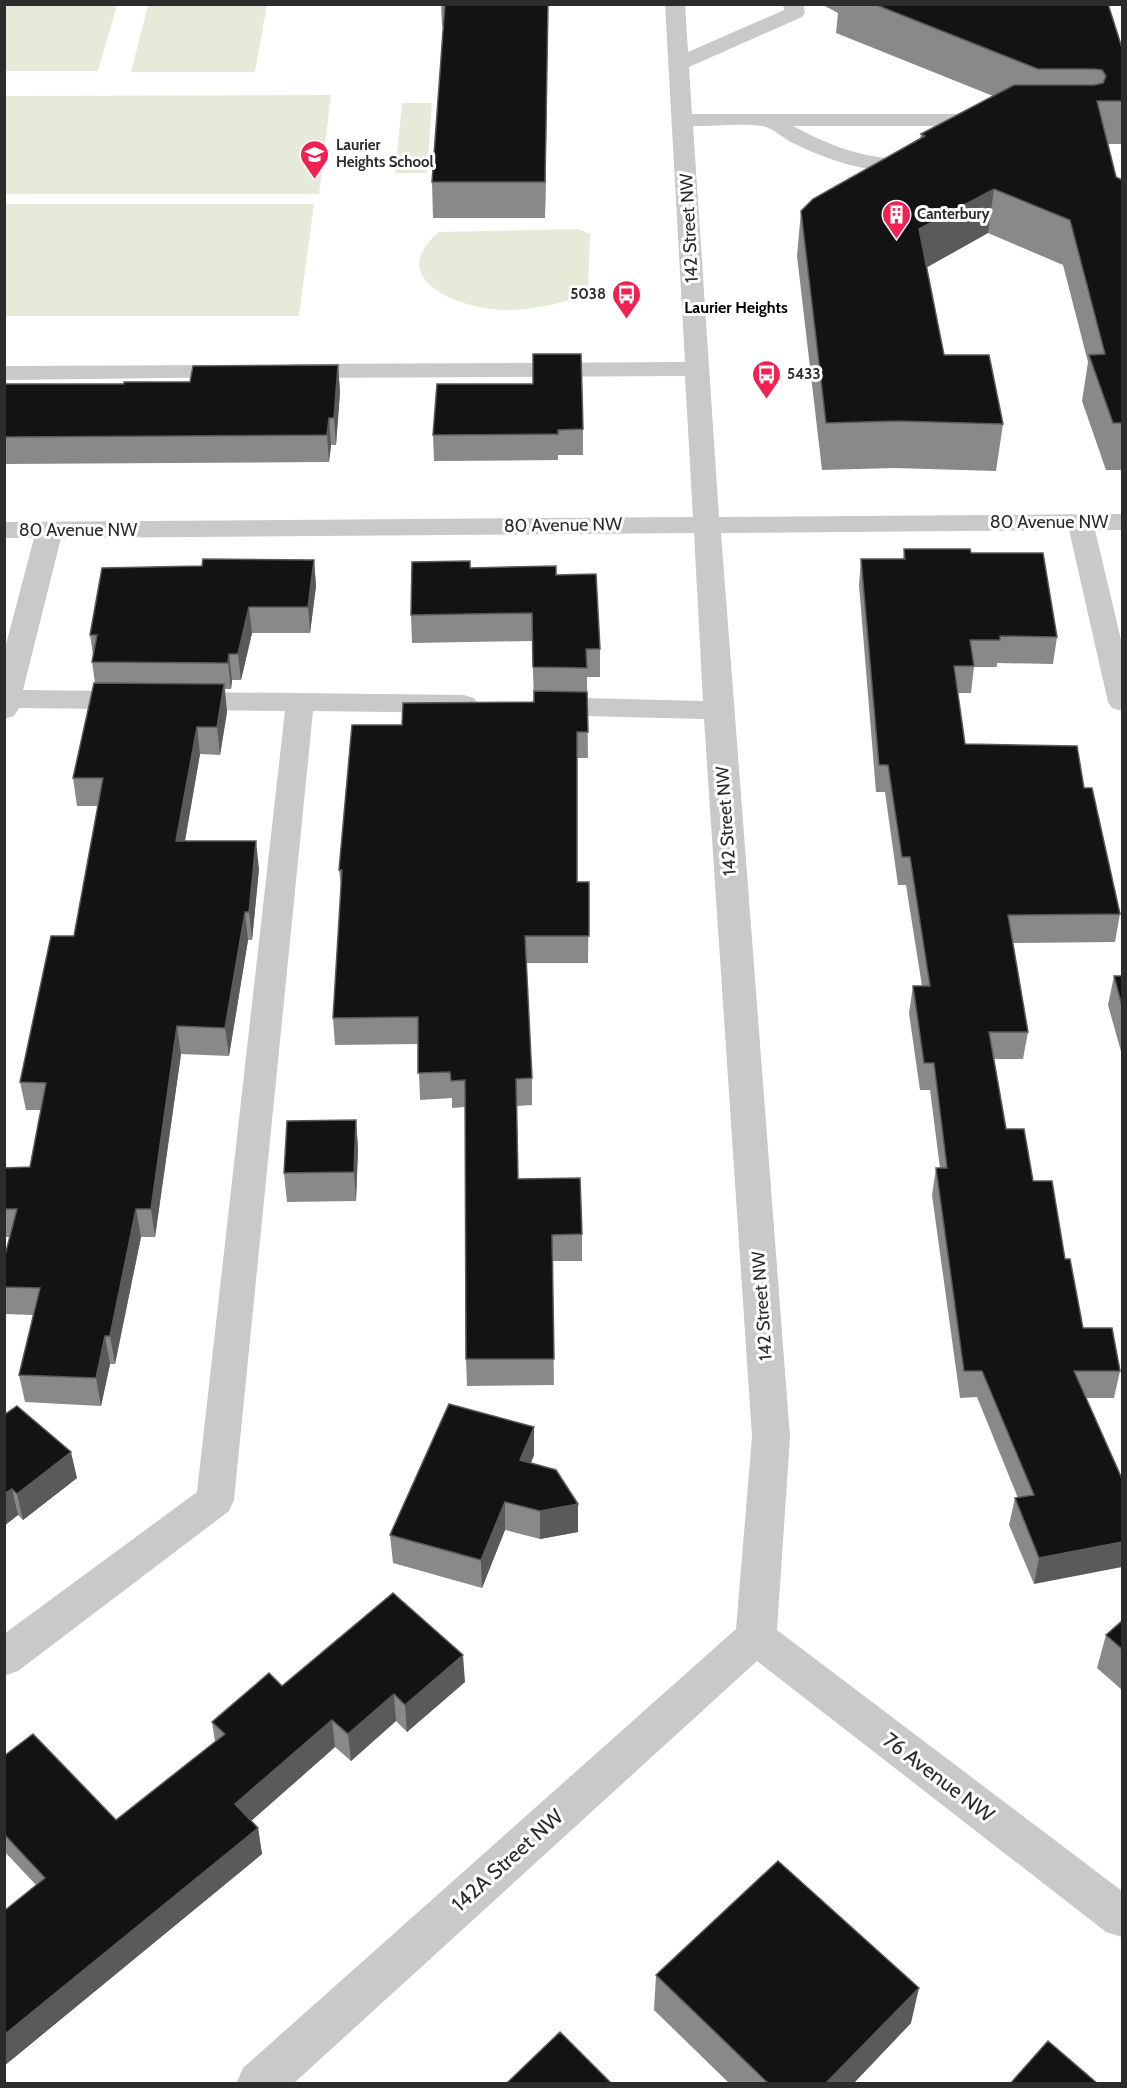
<svg xmlns="http://www.w3.org/2000/svg" width="1127" height="2088" font-family="Cabin,sans-serif">
<style>
.green{fill:#e5ebd8}
.lines{fill:none;stroke-linecap:round;stroke-linejoin:round}
.minor{fill:#c9c9c9;fill-rule:evenodd}
.wall{fill:#898989}
.shaded-wall{fill:#5a5a5a}
.building{fill:#131313;stroke:#5a5a5a;stroke-width:1.5}
.labels{text-anchor:middle;dominant-baseline:central;stroke-width:6;stroke-linejoin:round;paint-order:stroke}
.far-poi-label{font-size:15px;font-weight:bold;fill:#2c2c2c;stroke:#fff;text-anchor:start}
.far-neighbourhood-label{font-size:16px;font-weight:bold;fill:#000;stroke:#fff}
.street-label{font-size:18px;fill:#2c2c2c;stroke:#fff}
.near-street-label{font-size:21px;fill:#2c2c2c;stroke:#fff}
</style>
<rect width="100%" height="100%" fill="#fff"/>
<path class="green" d="M 4,5 L 117,5 L 98,71 L 5,71 Z
M 148,5 L 267,5 L 255,72 L 131,72 Z
M 331,95 L 319,194 L 5,194 L 5,96 Z
M 402,103 L 432,103 L 427,173 L 395,173 Z
M 5,204 L 314,204 L 299,316 L 5,316 Z
M 578,229 L 590,234 L 588,293 C 563,303 538,309 512,310 C 468,312 380,282 439,232 Z"/>
<g class="lines">
<path class="minor" d="M 665,4 L 685,4 L 688,52 L 784,10 L 783,4 L 803,4 L 805,13 L 802,17 L 689,67 L 692,114 L 993,114 L 1001,115 L 1004,120 L 1001,125 L 993,126 L 793,126 C 822,142 854,155 887,158 C 901,160 915,153 929,156 L 932,161 L 929,166 C 883,179 837,164 795,144 C 785,140 773,128 763,126 C 741,123 715,126 693,126 L 719,517 L 1122,514 L 1122,530 L 1095,530 L 1122,644 L 1122,711 L 1112,708 L 1108,702 L 1069,530 L 721,533 L 790,1437 L 777,1630 L 1122,1891 L 1122,1937 L 1106,1932 L 757,1661 L 293,2084 L 236,2084 L 243,2068 L 736,1629 L 752,1437 L 704,719 L 543,715 L 533,712 L 529,706 L 533,700 L 543,697 L 703,701 L 694,533 L 61,538 L 23,690 L 464,695 L 474,698 L 478,704 L 474,710 L 464,713 L 313,711 L 234,1500 L 229,1511 L 18,1671 L 4,1676 L 4,1634 L 197,1492 L 285,711 L 19,708 L 14,716 L 4,719 L 4,652 L 34,538 L 4,538 L 4,522 L 693,517 L 685,376 L 294,378 L 285,376 L 282,371 L 285,366 L 294,364 L 685,362 Z
M 237,365 L 246,367 L 249,372 L 246,377 L 4,380 L 4,366 Z"/>
</g>
<path class="wall" d="M 441,4 L 548,4 L 545,218 L 433,218 L 432,182 L 444,26 L 442,26 Z
M 821,4 L 1108,4 L 1122,48 L 1122,144 L 1108,144 L 1116,177 L 1122,180 L 1122,470 L 1106,470 L 1082,401 L 1088,362 L 1063,265 L 988,233 L 927,267 L 944,355 L 1003,424 L 996,471 L 894,468 L 822,470 L 797,256 L 801,211 L 920,139 L 921,134 L 993,96 L 836,33 L 838,13 Z
M 338,365 L 340,392 L 336,445 L 331,445 L 329,462 L 4,464 L 4,384 L 124,384 L 190,382 Z
M 437,384 L 583,429 L 583,455 L 558,455 L 558,460 L 434,461 L 433,435 Z
M 904,549 L 971,553 L 1057,637 L 1053,664 L 997,663 L 997,667 L 974,667 L 971,693 L 958,693 L 965,744 L 1084,788 L 1120,914 L 1115,942 L 1013,943 L 1028,1032 L 1023,1059 L 994,1059 L 1006,1129 L 1033,1181 L 1065,1259 L 1083,1328 L 1120,1371 L 1114,1398 L 1086,1398 L 1034,1584 L 1009,1525 L 1015,1498 L 1018,1498 L 977,1397 L 960,1398 L 932,1195 L 936,1168 L 940,1168 L 930,1090 L 920,1090 L 909,1013 L 913,986 L 922,986 L 906,885 L 898,885 L 885,792 L 876,792 L 859,585 L 861,559 L 903,559 Z
M 314,560 L 316,586 L 310,633 L 252,633 L 241,680 L 232,680 L 231,689 L 225,689 L 227,712 L 220,755 L 200,754 L 185,841 L 259,869 L 252,940 L 248,940 L 229,1056 L 181,1054 L 155,1237 L 141,1237 L 115,1364 L 110,1364 L 101,1406 L 25,1402 L 19,1375 L 33,1315 L 4,1314 L 4,1259 L 10,1237 L 4,1237 L 4,1168 L 30,1167 L 41,1110 L 26,1110 L 20,1082 L 74,936 L 98,806 L 77,806 L 73,778 L 95,683 L 92,662 L 93,655 L 90,635 L 202,566 Z
M 470,568 L 556,575 L 600,649 L 600,677 L 587,677 L 588,758 L 577,758 L 577,882 L 589,882 L 588,963 L 526,963 L 532,1078 L 532,1105 L 517,1106 L 518,1179 L 582,1234 L 582,1261 L 552,1261 L 554,1385 L 467,1386 L 466,1359 L 465,1107 L 452,1108 L 452,1098 L 420,1100 L 418,1044 L 335,1045 L 333,1018 L 341,886 L 339,870 L 402,725 L 534,702 L 532,641 L 412,643 L 411,615 Z
M 1114,976 L 1122,976 L 1122,1055 L 1108,1005 Z
M 356,1120 L 358,1149 L 356,1201 L 287,1202 L 284,1173 Z
M 4,1415 L 77,1478 L 23,1520 L 18,1515 L 4,1526 Z
M 534,1455 L 531,1463 L 578,1504 L 578,1532 L 540,1539 L 505,1530 L 482,1588 L 393,1563 L 390,1535 Z
M 1122,1621 L 1122,1690 L 1097,1668 L 1106,1635 Z
M 465,1682 L 407,1732 L 396,1721 L 351,1761 L 335,1747 L 251,1821 L 258,1828 L 262,1854 L 4,2066 L 4,1911 L 36,1885 L 4,1851 L 4,1756 L 116,1820 L 215,1742 L 212,1722 L 282,1686 Z
M 656,1975 L 911,2023 L 853,2084 L 730,2084 L 654,2010 Z"/>
<path class="shaded-wall" d="M 548,4 L 545,218 L 545,182 Z
M 994,189 L 988,233 L 915,274 L 919,229 Z
M 338,365 L 340,392 L 336,445 L 334,418 Z
M 329,418 L 331,445 L 329,462 L 327,435 Z
M 314,560 L 316,586 L 310,633 L 308,607 Z
M 249,607 L 252,633 L 241,680 L 238,654 Z
M 229,654 L 232,680 L 231,689 L 228,663 Z
M 224,684 L 227,712 L 220,755 L 217,727 Z
M 197,727 L 200,754 L 180,869 L 176,841 Z
M 256,841 L 259,869 L 252,940 L 249,912 Z
M 245,912 L 248,940 L 229,1056 L 225,1028 Z
M 177,1026 L 181,1054 L 155,1237 L 151,1209 Z
M 356,1120 L 358,1149 L 356,1201 L 354,1172 Z
M 136,1209 L 141,1237 L 115,1364 L 110,1336 Z
M 105,1336 L 110,1364 L 101,1406 L 96,1378 Z
M 534,1427 L 534,1455 L 520,1489 L 520,1460 Z
M 71,1452 L 77,1478 L 23,1520 L 17,1494 Z
M 12,1489 L 18,1515 L 4,1526 L 4,1494 Z
M 505,1502 L 505,1530 L 482,1588 L 481,1560 Z
M 578,1504 L 578,1532 L 540,1539 L 540,1511 Z
M 1122,1542 L 1122,1567 L 1034,1584 L 1039,1558 Z
M 463,1655 L 465,1682 L 407,1732 L 405,1705 Z
M 394,1694 L 396,1721 L 351,1761 L 348,1734 Z
M 332,1720 L 335,1747 L 240,1831 L 235,1804 Z
M 258,1828 L 262,1854 L 4,2066 L 4,2035 Z
M 919,1988 L 911,2023 L 853,2084 L 825,2084 Z"/>
<path class="building" d="M 445,4 L 548,4 L 545,182 L 432,182 Z
M 874,4 L 1108,4 L 1122,48 L 1122,101 L 1097,101 L 1116,177 L 1122,180 L 1122,423 L 1113,423 L 1089,355 L 1105,354 L 1070,220 L 994,189 L 919,229 L 944,355 L 989,355 L 1003,424 L 898,421 L 826,423 L 801,211 L 813,199 L 925,136 L 921,134 L 1014,85 L 1094,85 L 1103,83 L 1106,76 L 1102,70 L 1094,69 L 1038,69 Z
M 533,354 L 581,354 L 583,429 L 558,430 L 558,434 L 433,435 L 437,384 L 533,384 Z
M 338,365 L 334,418 L 329,418 L 327,435 L 4,437 L 4,384 L 124,384 L 124,382 L 190,382 L 193,366 Z
M 904,549 L 970,549 L 971,553 L 1043,553 L 1057,637 L 1000,636 L 1000,640 L 970,640 L 974,666 L 954,666 L 965,744 L 1077,746 L 1084,788 L 1092,788 L 1120,914 L 1008,915 L 1028,1032 L 989,1032 L 1006,1129 L 1024,1129 L 1033,1181 L 1052,1181 L 1065,1259 L 1070,1259 L 1083,1328 L 1112,1328 L 1120,1371 L 1074,1371 L 1122,1479 L 1122,1542 L 1039,1558 L 1015,1498 L 1034,1495 L 982,1371 L 964,1371 L 936,1168 L 947,1168 L 934,1063 L 924,1063 L 913,986 L 930,986 L 910,857 L 902,857 L 888,765 L 879,765 L 861,559 L 905,559 Z
M 203,559 L 314,560 L 308,607 L 249,607 L 238,654 L 229,654 L 228,663 L 92,662 L 97,635 L 90,635 L 102,568 L 202,566 Z
M 470,561 L 470,568 L 556,566 L 556,575 L 596,574 L 600,649 L 586,649 L 587,668 L 533,667 L 532,613 L 411,615 L 412,562 Z
M 94,683 L 224,684 L 217,727 L 197,727 L 176,841 L 256,841 L 249,912 L 245,912 L 225,1028 L 177,1026 L 151,1209 L 136,1209 L 110,1336 L 105,1336 L 96,1378 L 19,1375 L 40,1288 L 4,1287 L 4,1259 L 17,1209 L 4,1209 L 4,1168 L 30,1167 L 46,1083 L 20,1082 L 51,936 L 74,936 L 103,778 L 73,778 Z
M 534,691 L 587,692 L 588,732 L 577,732 L 577,882 L 589,882 L 589,936 L 525,936 L 532,1078 L 516,1079 L 518,1179 L 580,1178 L 582,1234 L 552,1235 L 554,1359 L 466,1359 L 465,1080 L 451,1081 L 450,1072 L 418,1073 L 418,1017 L 333,1018 L 342,870 L 339,870 L 352,725 L 402,725 L 403,703 L 534,702 Z
M 1114,976 L 1122,976 L 1122,1006 Z
M 356,1120 L 354,1172 L 284,1173 L 287,1121 Z
M 449,1404 L 534,1427 L 520,1460 L 556,1470 L 578,1504 L 540,1511 L 505,1502 L 481,1560 L 390,1535 Z
M 17,1406 L 71,1452 L 17,1494 L 12,1489 L 4,1494 L 4,1415 Z
M 393,1593 L 463,1655 L 405,1705 L 394,1694 L 348,1734 L 332,1720 L 235,1804 L 258,1828 L 4,2035 L 4,1911 L 45,1878 L 4,1834 L 4,1756 L 33,1734 L 116,1820 L 225,1734 L 212,1722 L 269,1673 L 282,1686 Z
M 1122,1621 L 1122,1649 L 1106,1635 Z
M 778,1861 L 919,1988 L 825,2084 L 769,2084 L 656,1975 Z
M 560,2032 L 612,2084 L 506,2084 Z
M 1048,2041 L 1098,2084 L 1010,2084 Z"/>
<defs>
<symbol id="school-pin" viewBox="-11 -11 22 30"><path d="M0 17L-7.5 6A9.5 9.5 0 1 1 7.5 6Z" fill="#ef2252" stroke="#fff"/><path d="M0-5L7-2L0 1L-7-2ZM-4 1L0 2.5L4 1V4Q0 6-4 4Z" fill="#fff"/></symbol>
<symbol id="building-pin" viewBox="-11 -11 22 30"><path d="M0 17L-7.5 6A9.5 9.5 0 1 1 7.5 6Z" fill="#ef2252" stroke="#fff"/><path d="M-4-6H4V6H1V3H-1V6H-4ZM-2.5-4.3h1.7v1.8h-1.7ZM.8-4.3h1.7v1.8H.8ZM-2.5-1h1.7V.8h-1.7ZM.8-1h1.7V.8H.8Z" fill="#fff"/></symbol>
<symbol id="bus-pin" viewBox="-11 -11 22 30"><path d="M0 17L-7.5 6A9.5 9.5 0 1 1 7.5 6Z" fill="#ef2252" stroke="#fff"/><path d="M-5-6H5V4H4V6H2V4H-2V6H-4V4H-5ZM-3.5-4V0h7V-4ZM-3.5 1.2v1.5H-2V1.2ZM2 1.2v1.5H3.5V1.2Z" fill="#fff"/></symbol>
</defs>
<g fill-rule="evenodd">
<use href="#school-pin" x="298" y="138" width="33" height="45"/>
<use href="#building-pin" x="880" y="198" width="33" height="45"/>
<use href="#bus-pin" x="610" y="278" width="33" height="45"/>
<use href="#bus-pin" x="750" y="358" width="33" height="45"/>
</g>
<g class="labels">
<g class="far-poi-label">
<text x="336" y="145">Laurier<tspan x="336" dy="17">Heights School</tspan></text>
<text x="917" y="214">Canterbury</text>
<text x="606" y="294" text-anchor="end">5038</text>
<text x="787" y="374">5433</text>
</g>
<g class="far-neighbourhood-label">
<text x="736" y="307">Laurier Heights</text>
</g>
<g class="street-label">
<text transform="translate(689 228) rotate(-93)">142 Street NW</text>
<text x="1049" y="522">80 Avenue NW</text>
<text transform="translate(563 525) rotate(-1)">80 Avenue NW</text>
<text x="78" y="530">80 Avenue NW</text>
<text transform="translate(726 821) rotate(-94)">142 Street NW</text>
<text transform="translate(762 1306) rotate(-94)">142 Street NW</text>
</g>
<g class="near-street-label">
<text transform="translate(939 1777) rotate(37)">76 Avenue NW</text>
<text transform="translate(507 1860) rotate(-42)">142A Street NW</text>
</g>
</g>
<rect width="1127" height="2088" fill="none" stroke="#2c2c2c" stroke-width="12"/>
</svg>
